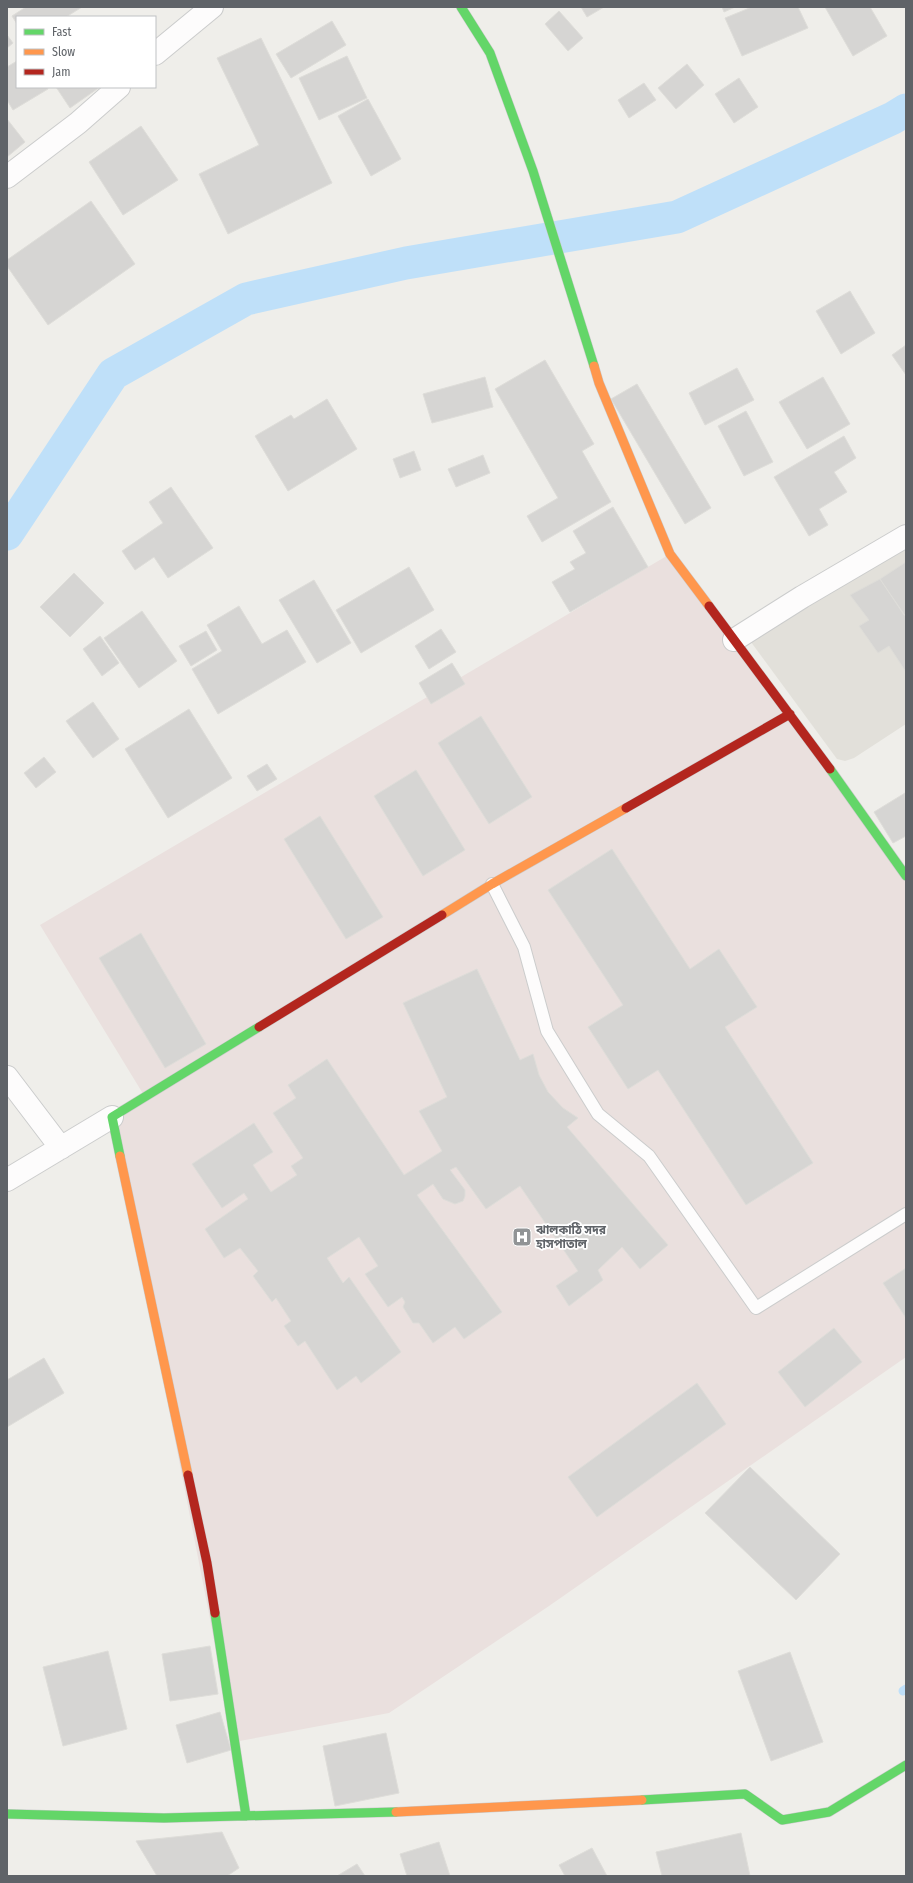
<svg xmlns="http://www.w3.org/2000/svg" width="913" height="1883" font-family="'Fira Sans Condensed','Noto Sans Bengali',sans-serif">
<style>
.education{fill:#e2e0da}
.medical{fill:#eae0de}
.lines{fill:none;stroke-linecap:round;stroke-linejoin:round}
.stream{stroke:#bfe0f9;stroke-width:9}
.canal{stroke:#bfe0f9;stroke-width:33}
.building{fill:#d6d5d3;stroke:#deddd9}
.lane-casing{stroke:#cbcccc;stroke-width:14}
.street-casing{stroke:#cbcccc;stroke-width:24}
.fast-casing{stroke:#cacacb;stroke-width:10}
.slow-casing{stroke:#cacacb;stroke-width:10}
.jam-casing{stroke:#cacacb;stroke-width:10}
.lane{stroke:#fdfcfc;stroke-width:12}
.street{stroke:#fdfcfc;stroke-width:22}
.fast{stroke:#63d668;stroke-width:9}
.slow{stroke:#ff974d;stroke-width:9}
.jam{stroke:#b3261e;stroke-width:9}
.labels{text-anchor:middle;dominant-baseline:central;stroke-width:3.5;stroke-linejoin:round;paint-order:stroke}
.poi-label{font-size:12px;font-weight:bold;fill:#5f6368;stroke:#fff;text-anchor:start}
</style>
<rect width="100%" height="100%" fill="#efeeea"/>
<path class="education" d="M 906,539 L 906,724 L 854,758 L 845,761 L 837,759 L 748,638 Z"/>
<path class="medical" d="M 670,554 L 906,877 L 906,1357 L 549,1606 L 389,1713 L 234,1742 L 112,1117 L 145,1097 L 40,925 Z"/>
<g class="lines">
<path class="stream" d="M 903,1691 L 906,1689"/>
<path class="canal" d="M 7,534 L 113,374 L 246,299 L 406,263 L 677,217 L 893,118 L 906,110"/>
</g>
<path class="building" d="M 26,7 L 82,7 L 66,17 L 17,17 L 17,24 L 12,16 Z
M 581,7 L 604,7 L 587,17 Z
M 722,7 L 735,7 L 724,12 Z
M 752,7 L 798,7 L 808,28 L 742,56 L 725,18 Z
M 825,7 L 870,7 L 887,36 L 853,56 Z
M 559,11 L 583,38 L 568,51 L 545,24 Z
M 332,21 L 346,45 L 291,78 L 276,54 Z
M 7,35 L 13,43 L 7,48 Z
M 261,38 L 332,183 L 228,234 L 199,174 L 259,145 L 217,58 Z
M 347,56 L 367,98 L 319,120 L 299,78 Z
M 17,61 L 17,87 L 47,87 L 48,89 L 13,110 L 7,100 L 7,67 Z
M 687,64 L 704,85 L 676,109 L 658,88 Z
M 739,78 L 758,107 L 734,123 L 715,94 Z
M 644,83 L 656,100 L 629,118 L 618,100 Z
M 56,87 L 100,87 L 70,108 Z
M 368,99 L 401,159 L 371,176 L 338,116 Z
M 7,119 L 25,142 L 7,157 Z
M 141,126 L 178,180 L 123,215 L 89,162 Z
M 91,201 L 135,264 L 48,325 L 7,266 L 7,260 Z
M 850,291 L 875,333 L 841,354 L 816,311 Z
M 906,345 L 906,375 L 892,355 Z
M 545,360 L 594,444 L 582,451 L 611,502 L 542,542 L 527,516 L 558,498 L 495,389 Z
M 737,368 L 754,400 L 705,425 L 689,393 Z
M 485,377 L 493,407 L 432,423 L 423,394 Z
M 823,377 L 850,424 L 807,449 L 779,402 Z
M 637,384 L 711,508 L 685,524 L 611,399 Z
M 327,399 L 357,449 L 288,491 L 255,436 L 291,415 L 294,419 Z
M 746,411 L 773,462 L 744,476 L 718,426 Z
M 844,436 L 856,458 L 834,472 L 847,492 L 819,509 L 828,525 L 809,536 L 774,477 Z
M 414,451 L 421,470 L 400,478 L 393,459 Z
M 483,455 L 490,473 L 456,487 L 448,469 Z
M 171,487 L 213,548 L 168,578 L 154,557 L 135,570 L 122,551 L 163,523 L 149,502 Z
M 613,507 L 648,567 L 570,612 L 552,582 L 575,569 L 570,562 L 586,553 L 573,531 Z
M 906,562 L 906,614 L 904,615 L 880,579 Z
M 409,567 L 434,610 L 361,653 L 336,610 Z
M 74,573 L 104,603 L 70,637 L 40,607 Z
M 880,579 L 906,617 L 906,672 L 889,646 L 878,653 L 859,626 L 869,620 L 850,595 Z
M 314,580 L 351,643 L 317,663 L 279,600 Z
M 239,606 L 262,644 L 287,630 L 306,662 L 218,714 L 192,669 L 222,651 L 207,625 Z
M 142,611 L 177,661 L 139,688 L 104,638 Z
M 441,629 L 456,652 L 429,669 L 415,646 Z
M 206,631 L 217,650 L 191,666 L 179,646 Z
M 100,636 L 119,663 L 102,676 L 83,649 Z
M 452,663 L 465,684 L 431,704 L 419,683 Z
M 93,702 L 119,739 L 93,758 L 66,721 Z
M 189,709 L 232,778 L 168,818 L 125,749 Z
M 481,716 L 532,797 L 489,824 L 438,743 Z
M 44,757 L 56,772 L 36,788 L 24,773 Z
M 267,764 L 277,779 L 257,791 L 247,776 Z
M 416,770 L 465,850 L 423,876 L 374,796 Z
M 905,793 L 906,836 L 893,843 L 874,812 Z
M 320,816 L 383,917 L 346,939 L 284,839 Z
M 612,849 L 690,969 L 719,949 L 757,1007 L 725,1027 L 813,1163 L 746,1205 L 658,1070 L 628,1089 L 588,1027 L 623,1005 L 548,890 Z
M 141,933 L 206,1044 L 165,1068 L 99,958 Z
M 477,969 L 520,1060 L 533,1054 L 539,1075 L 548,1092 L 563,1108 L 578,1118 L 567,1127 L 668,1245 L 640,1269 L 622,1247 L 598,1270 L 603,1280 L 569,1306 L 556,1286 L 578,1271 L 520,1186 L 486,1209 L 456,1167 L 450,1170 L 465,1190 L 465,1196 L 463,1201 L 455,1204 L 443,1199 L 433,1184 L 417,1195 L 502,1312 L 464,1339 L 455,1327 L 433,1343 L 419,1323 L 413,1323 L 403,1307 L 405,1302 L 402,1297 L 388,1307 L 365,1274 L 378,1266 L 359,1237 L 327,1258 L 343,1283 L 349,1277 L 401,1352 L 361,1383 L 356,1376 L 337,1390 L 305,1341 L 298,1346 L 284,1326 L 291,1321 L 276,1298 L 272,1302 L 253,1276 L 258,1271 L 240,1248 L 224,1258 L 205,1229 L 248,1199 L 244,1193 L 222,1208 L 192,1164 L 254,1123 L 273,1152 L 253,1165 L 271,1192 L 297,1175 L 291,1166 L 303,1158 L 273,1113 L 296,1098 L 288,1085 L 327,1059 L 404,1175 L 442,1151 L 419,1111 L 447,1097 L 403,1003 Z
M 906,1268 L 906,1318 L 883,1283 Z
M 834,1328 L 862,1362 L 805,1407 L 778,1372 Z
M 44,1358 L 64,1393 L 7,1427 L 7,1380 Z
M 697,1383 L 726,1424 L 597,1517 L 568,1477 Z
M 750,1467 L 840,1554 L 796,1600 L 705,1513 Z
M 210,1646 L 218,1694 L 170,1701 L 162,1654 Z
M 108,1651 L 127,1729 L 63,1746 L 43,1667 Z
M 790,1652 L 823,1742 L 771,1761 L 738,1671 Z
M 220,1712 L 231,1750 L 187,1763 L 176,1725 Z
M 386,1733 L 399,1793 L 335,1806 L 323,1746 Z
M 222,1832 L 239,1868 L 227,1876 L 157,1876 L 136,1841 Z
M 741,1833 L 750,1876 L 662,1876 L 656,1852 Z
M 439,1842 L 450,1876 L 407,1876 L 400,1854 Z
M 592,1848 L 607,1876 L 565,1876 L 559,1865 Z
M 357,1864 L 365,1876 L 337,1876 Z"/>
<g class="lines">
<defs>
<path id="lane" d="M 492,884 L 524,947 L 547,1031 L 598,1114 L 649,1156 L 756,1308 L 906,1214"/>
<path id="street" d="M 155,54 L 212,7
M 7,177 L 78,123 L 119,87
M 734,640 L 802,597 L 906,536
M 7,1077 L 61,1148
M 7,1180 L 112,1117"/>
<path id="fast" d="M 461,7 L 490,53 L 533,171 L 594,366
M 830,769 L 906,876
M 120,1156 L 112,1117 L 259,1027
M 215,1613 L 246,1816
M 642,1800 L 745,1794 L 782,1820 L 829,1812 L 906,1765
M 7,1814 L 164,1818 L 396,1812"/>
<path id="slow" d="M 594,366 L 599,383 L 670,554 L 709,606
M 442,915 L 492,884 L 626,808
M 120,1156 L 188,1475
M 396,1812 L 642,1800"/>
<path id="jam" d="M 709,606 L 830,769
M 626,808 L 790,714
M 259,1027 L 442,915
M 188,1475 L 207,1563 L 215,1613"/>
</defs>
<use href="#lane" class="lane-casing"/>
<use href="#street" class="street-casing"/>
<use href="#fast" class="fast-casing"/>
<use href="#slow" class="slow-casing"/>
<use href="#jam" class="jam-casing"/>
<use href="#lane" class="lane"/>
<use href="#street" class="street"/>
<use href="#fast" class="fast"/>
<use href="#slow" class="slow"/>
<use href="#jam" class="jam"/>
</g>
<defs>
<symbol id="hospital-square" viewBox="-11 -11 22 22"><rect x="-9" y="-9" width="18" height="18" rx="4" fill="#919496" stroke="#fff"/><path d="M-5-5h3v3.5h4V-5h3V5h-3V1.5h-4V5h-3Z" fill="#fff"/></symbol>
</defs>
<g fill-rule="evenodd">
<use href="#hospital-square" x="511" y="1226" width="22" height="22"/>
</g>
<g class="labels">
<g class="poi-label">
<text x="536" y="1230">ঝালকাঠি সদর<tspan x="536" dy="14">হাসপাতাল</tspan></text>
</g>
</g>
<rect width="913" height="1883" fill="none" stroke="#5f6368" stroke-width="16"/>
<rect x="16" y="16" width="140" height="72" fill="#ffffff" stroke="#bfc1c3"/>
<rect x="24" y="29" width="20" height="6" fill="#63d668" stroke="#bfc1c3"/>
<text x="52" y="36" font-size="12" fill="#5f6368">Fast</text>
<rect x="24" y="49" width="20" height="6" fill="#ff974d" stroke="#bfc1c3"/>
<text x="52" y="56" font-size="12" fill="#5f6368">Slow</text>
<rect x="24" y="69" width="20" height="6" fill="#b3261e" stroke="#bfc1c3"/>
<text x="52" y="76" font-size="12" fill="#5f6368">Jam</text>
</svg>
